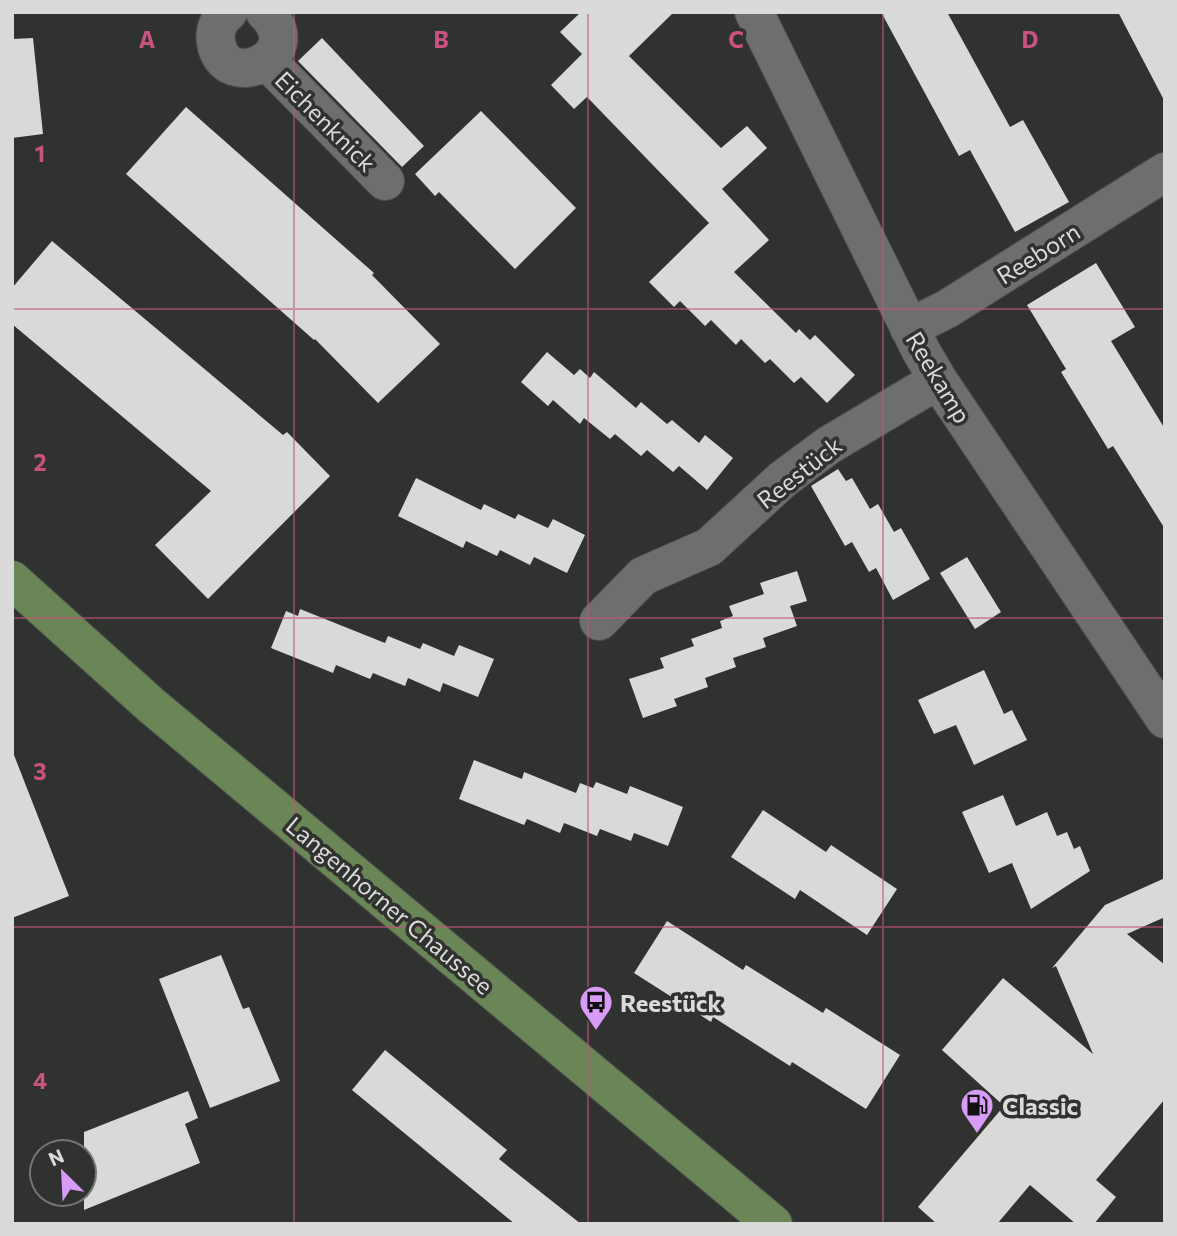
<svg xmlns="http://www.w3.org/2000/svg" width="1177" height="1236" font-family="Commissioner,sans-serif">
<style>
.building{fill:#d8dad7}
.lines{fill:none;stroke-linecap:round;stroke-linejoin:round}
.minor-casing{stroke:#4e504e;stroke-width:40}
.major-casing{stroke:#4e504e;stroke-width:40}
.minor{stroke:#6d6f6c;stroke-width:38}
.major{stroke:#6a8556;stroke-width:38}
.grid{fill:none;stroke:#c95281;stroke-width:2;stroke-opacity:0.55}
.labels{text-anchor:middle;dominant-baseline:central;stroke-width:7;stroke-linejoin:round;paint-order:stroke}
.street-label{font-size:24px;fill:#dadbd9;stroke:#30322f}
.poi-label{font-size:24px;font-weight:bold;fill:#dadbd9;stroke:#30322f;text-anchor:start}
.grid-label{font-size:23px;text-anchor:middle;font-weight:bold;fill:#c95281;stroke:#30322f;stroke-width:7;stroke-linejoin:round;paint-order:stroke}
</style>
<rect width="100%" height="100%" fill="#30322f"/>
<path class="building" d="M 581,12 L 674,12 L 629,56 L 721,148 L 747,126 L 767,148 L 722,189 L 769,240 L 734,272 L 796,333 L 799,329 L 810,340 L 815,335 L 855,375 L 827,403 L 801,377 L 794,383 L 770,359 L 765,363 L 741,339 L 736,345 L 711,320 L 705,326 L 680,301 L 674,307 L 649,282 L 709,223 L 587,97 L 574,109 L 551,85 L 582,54 L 560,32 Z
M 881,12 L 947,12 L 1010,127 L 1023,120 L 1069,202 L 1015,232 L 970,150 L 959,156 Z
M 1118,12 L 1165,12 L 1165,102 Z
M 33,38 L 43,134 L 12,138 L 12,39 Z
M 322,38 L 424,146 L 402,167 L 298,61 Z
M 186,107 L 374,273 L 372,275 L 440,344 L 378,403 L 315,339 L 314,340 L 126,174 Z
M 481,111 L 576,208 L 515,269 L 439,192 L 435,196 L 415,174 Z
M 52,241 L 283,435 L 287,432 L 330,476 L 208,599 L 155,545 L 211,491 L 12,324 L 12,288 Z
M 1096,263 L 1135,327 L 1111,341 L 1165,429 L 1165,529 L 1113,446 L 1108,449 L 1061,372 L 1066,369 L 1027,305 Z
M 547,352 L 574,375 L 580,369 L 590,378 L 594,372 L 636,408 L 641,402 L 667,424 L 672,420 L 699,443 L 705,435 L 733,458 L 707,490 L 679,466 L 673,472 L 647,450 L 641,456 L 615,434 L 610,439 L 584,418 L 580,424 L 553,400 L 548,406 L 521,382 Z
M 838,469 L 846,481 L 852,478 L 870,509 L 878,504 L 894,532 L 901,528 L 930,579 L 893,600 L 876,568 L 869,572 L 852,542 L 845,546 L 811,486 Z
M 416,478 L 481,510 L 484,504 L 515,519 L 518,514 L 548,528 L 553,519 L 585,535 L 567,573 L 534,557 L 530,565 L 500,550 L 497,556 L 466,541 L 463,548 L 398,516 Z
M 967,557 L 1001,612 L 975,629 L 940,573 Z
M 797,571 L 807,601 L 790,606 L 797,626 L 763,638 L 766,647 L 733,658 L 736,667 L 705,678 L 708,687 L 674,699 L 677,706 L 643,718 L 629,679 L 664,668 L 660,658 L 694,646 L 691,639 L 722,628 L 720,621 L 733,616 L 729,606 L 764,594 L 760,583 Z
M 300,609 L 385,643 L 388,636 L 420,649 L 423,643 L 454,656 L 459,645 L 494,659 L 478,697 L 443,683 L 440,692 L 408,678 L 405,686 L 373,673 L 370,679 L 336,665 L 333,673 L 271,648 L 286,611 L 298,616 Z
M 984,670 L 1004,714 L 1012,710 L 1027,740 L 974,765 L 956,725 L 934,734 L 918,700 Z
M 12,755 L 14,755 L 69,896 L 12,918 Z
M 474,760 L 522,779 L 524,772 L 576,793 L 580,783 L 593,788 L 596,782 L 627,794 L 630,786 L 683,807 L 668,846 L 634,833 L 631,841 L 600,829 L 597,836 L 564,823 L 560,833 L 527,819 L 524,825 L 459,799 Z
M 1003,795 L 1016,826 L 1047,812 L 1057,836 L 1067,832 L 1074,849 L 1080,846 L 1090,871 L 1031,909 L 1012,863 L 989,873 L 962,812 Z
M 763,810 L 826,852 L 831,845 L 897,889 L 867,935 L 800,890 L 795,899 L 731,857 Z
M 1165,878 L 1165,917 L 1127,934 L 1165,965 L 1165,1099 L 1096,1180 L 1116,1197 L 1094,1224 L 1076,1224 L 1030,1185 L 997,1224 L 937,1224 L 918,1207 L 1004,1106 L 942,1050 L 1003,978 L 1093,1054 L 1056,966 L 1052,968 L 1105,905 Z
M 667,921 L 743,970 L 746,965 L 823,1013 L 826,1008 L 900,1055 L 866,1109 L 792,1062 L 790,1066 L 713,1017 L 711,1022 L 634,973 Z
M 221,955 L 243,1009 L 249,1007 L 280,1081 L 210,1108 L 159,979 Z
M 385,1050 L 507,1150 L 499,1159 L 581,1224 L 515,1224 L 352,1090 Z
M 188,1091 L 198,1118 L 185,1124 L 200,1163 L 84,1210 L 84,1132 Z"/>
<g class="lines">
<defs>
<path id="minor" d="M 228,12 C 219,20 214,29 216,42 C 224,96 311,56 265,12
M 754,12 L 921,351 L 938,380 L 1165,719
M 267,61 L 385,181
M 909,328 L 947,309 L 1165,172
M 599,621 L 643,576 L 709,547 L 783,479 L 829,445 L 938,380"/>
<path id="major" d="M 12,580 L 152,706 L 773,1224"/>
</defs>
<use href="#minor" class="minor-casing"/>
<use href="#major" class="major-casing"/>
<use href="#minor" class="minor"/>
<use href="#major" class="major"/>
</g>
<path class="grid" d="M 294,12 L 294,1224M 588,12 L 588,1224M 883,12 L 883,1224M 12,309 L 1165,309M 12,618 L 1165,618M 12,927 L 1165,927"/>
<defs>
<symbol id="bus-pin" viewBox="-11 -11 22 30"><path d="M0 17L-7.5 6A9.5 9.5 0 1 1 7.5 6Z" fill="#d89bf8" stroke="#30322f"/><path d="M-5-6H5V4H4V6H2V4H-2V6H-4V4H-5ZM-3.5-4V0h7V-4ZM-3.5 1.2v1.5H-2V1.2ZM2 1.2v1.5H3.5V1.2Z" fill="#111"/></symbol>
<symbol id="fuel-pin" viewBox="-11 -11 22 30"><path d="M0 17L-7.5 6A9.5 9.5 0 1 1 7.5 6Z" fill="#d89bf8" stroke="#30322f"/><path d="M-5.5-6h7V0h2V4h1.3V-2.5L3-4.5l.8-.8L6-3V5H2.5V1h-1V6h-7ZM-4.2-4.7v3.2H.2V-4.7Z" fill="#111"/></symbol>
</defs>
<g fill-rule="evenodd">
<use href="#bus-pin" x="577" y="983" width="38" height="52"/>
<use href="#fuel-pin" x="958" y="1086" width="38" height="52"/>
</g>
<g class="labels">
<g class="street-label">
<text transform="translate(326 121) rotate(45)">Eichenknick</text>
<text transform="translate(1038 253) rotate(-32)">Reeborn</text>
<text transform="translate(939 377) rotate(59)">Reekamp</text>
<text transform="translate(799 472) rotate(-38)">Reestück</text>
<text transform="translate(390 905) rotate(40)">Langenhorner Chaussee</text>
</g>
<g class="poi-label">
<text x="620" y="1002">Reestück</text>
<text x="1002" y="1105">Classic</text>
</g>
</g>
<g class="grid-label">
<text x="147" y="48">A</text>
<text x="441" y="48">B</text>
<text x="736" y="48">C</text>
<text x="1030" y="48">D</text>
<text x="40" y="162">1</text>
<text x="40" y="471">2</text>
<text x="40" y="780">3</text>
<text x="40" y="1089">4</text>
</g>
<rect width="1177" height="1236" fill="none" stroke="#dadbd9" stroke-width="28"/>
<g transform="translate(63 1173) rotate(336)"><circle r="33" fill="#30322f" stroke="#747673" stroke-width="2"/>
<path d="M0-5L12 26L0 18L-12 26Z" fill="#d89bf8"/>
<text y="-10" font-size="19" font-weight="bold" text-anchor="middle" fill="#dadbd9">N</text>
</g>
</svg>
